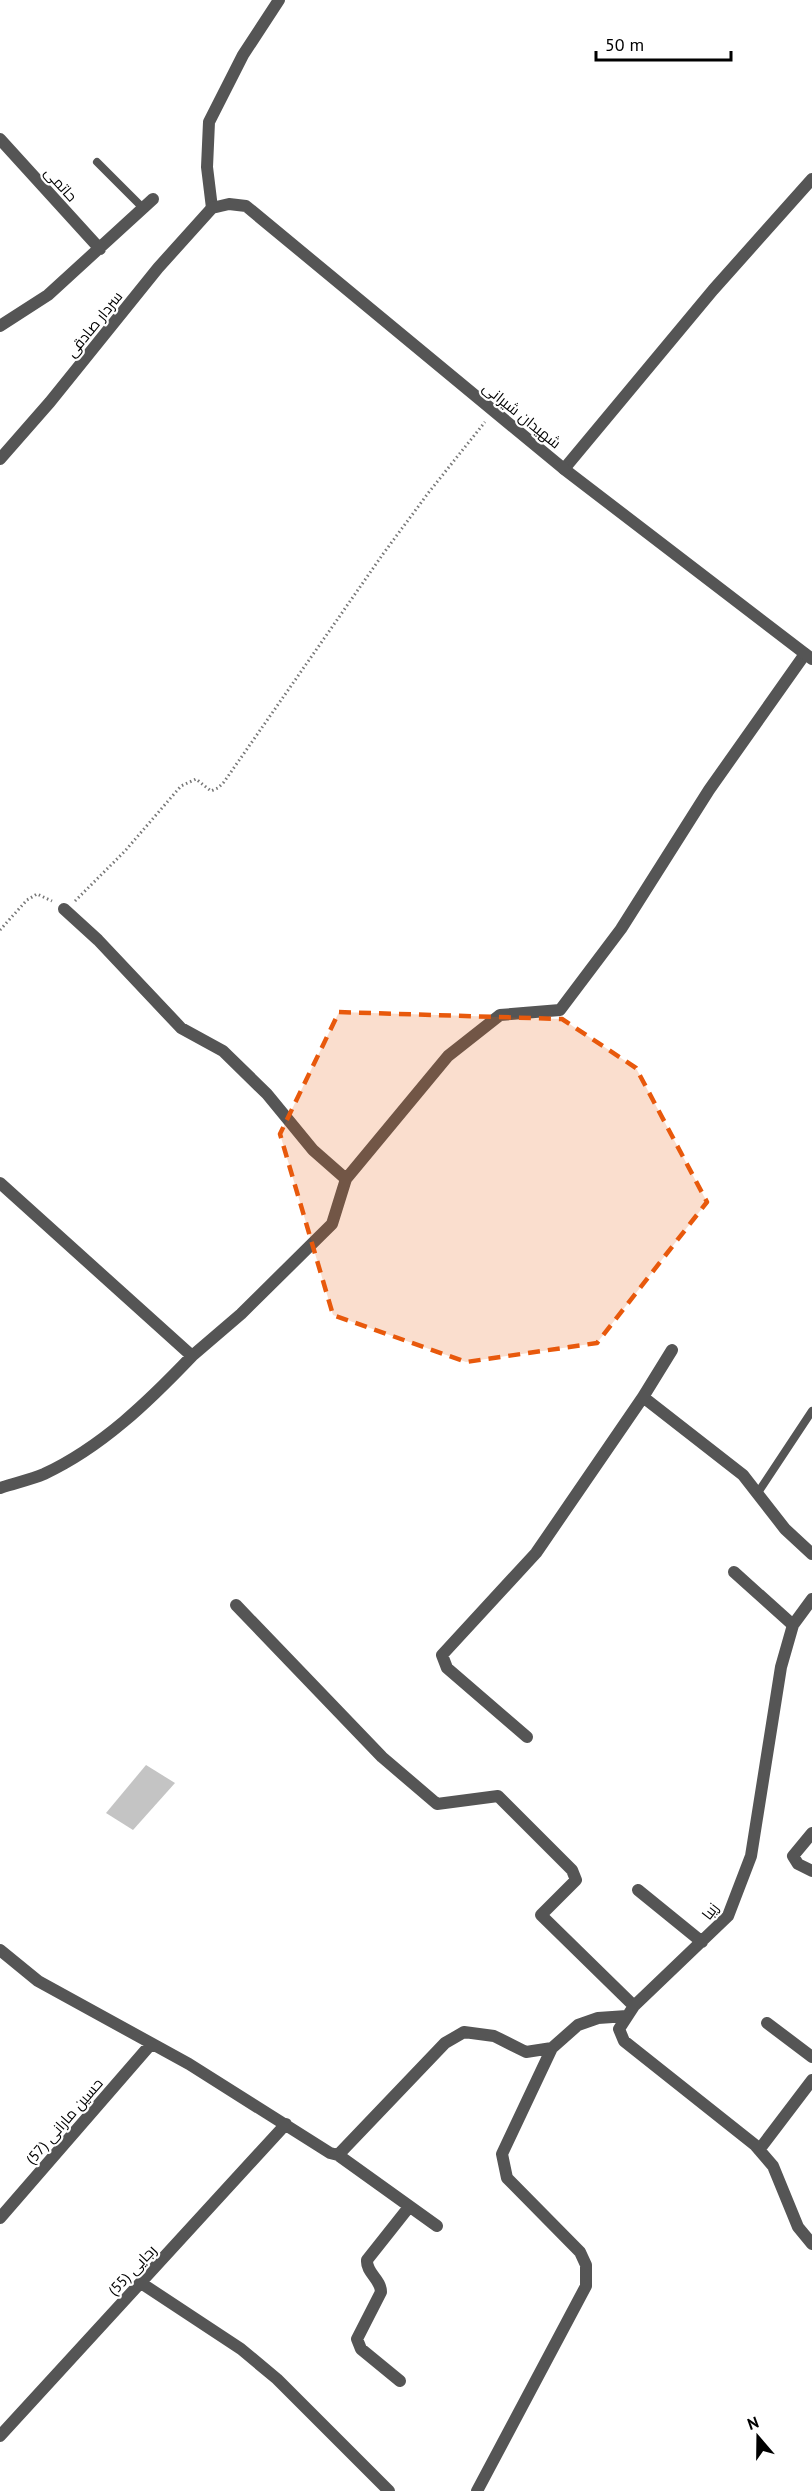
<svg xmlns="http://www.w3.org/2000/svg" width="812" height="2491" font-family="'PT Sans',Cairo,sans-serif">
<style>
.building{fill:#c4c4c4}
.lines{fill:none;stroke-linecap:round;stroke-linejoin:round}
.path{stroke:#777;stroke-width:3;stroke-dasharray:1.5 3;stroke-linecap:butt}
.service{stroke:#555;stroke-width:8}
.minor{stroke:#555;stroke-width:12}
.tertiary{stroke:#555;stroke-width:12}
.marked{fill:#e8590c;fill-opacity:0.2;stroke:#e8590c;stroke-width:4.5;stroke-dasharray:12 8;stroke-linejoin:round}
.labels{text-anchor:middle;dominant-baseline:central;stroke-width:4.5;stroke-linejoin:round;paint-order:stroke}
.street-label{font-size:15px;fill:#000;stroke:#fff}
</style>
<rect width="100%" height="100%" fill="#fff"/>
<path class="building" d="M 146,1765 L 175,1783 L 133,1830 L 106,1813 Z"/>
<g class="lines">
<path class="path" d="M 75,901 L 125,851 L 181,786 L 196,779 L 211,791 L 218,788 L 224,782 L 383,554 L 429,492 L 485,422
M 0,930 L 27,900 L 37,894 L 52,901"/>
<path class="service" d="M 97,162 L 144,209
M 757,1494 L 812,1411"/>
<path class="minor" d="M 0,139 L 100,249
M 212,208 L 207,167 L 209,122 L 243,55 L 279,0
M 0,326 L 48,295 L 153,199
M 564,469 L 713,290 L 812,179
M 64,909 L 98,940 L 181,1028 L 223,1051 L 267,1094 L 313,1150 L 346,1179 L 448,1056 L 500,1015 L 560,1010 L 621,929 L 709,790 L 805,654
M 0,1183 L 192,1356 L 241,1314 L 332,1224 L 346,1179
M 672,1350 L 643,1397 L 743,1475 L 785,1529 L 812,1554
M 0,1488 C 14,1483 30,1480 44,1474 C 102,1447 149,1401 192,1356
M 734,1572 L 793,1625
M 812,1599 L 793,1625 L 781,1667 L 751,1856 L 728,1916 L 634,2006 L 619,2029 L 624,2041 L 755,2145 L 773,2166 L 798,2227 L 812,2244
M 236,1605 L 382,1757 L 437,1804 L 498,1796 L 572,1870 L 576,1880 L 541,1915 L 634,2006
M 527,1737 L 447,1668 L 442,1655 L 536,1553 L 643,1397
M 812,1833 L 793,1856 L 798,1864 L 812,1871
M 638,1890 L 702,1942
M 0,1950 L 38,1981 L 189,2064 L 330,2153 L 338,2155 L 445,2043 L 464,2032 L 494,2036 L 526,2052 L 552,2048 L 578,2025 L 598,2018 L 627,2016
M 767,2023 L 812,2057
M 759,2150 L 812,2080
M 338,2155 L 437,2226
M 0,2218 L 151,2044
M 141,2283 L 241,2349 L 277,2379 L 389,2491
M 400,2381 L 361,2349 L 357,2339 L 381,2292 C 381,2279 366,2273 367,2260 L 409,2207
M 0,2436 L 286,2124
M 477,2491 L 586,2286 L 586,2265 L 580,2252 L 507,2178 L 502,2154 L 552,2048"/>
<path class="tertiary" d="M 0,459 L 50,402 L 158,268 L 212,208 L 229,204 L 246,206 L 564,469 L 812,659"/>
</g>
<path class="marked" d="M 339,1012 L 562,1019 L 636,1068 L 707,1202 L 597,1343 L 466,1362 L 333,1315 L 280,1134 Z"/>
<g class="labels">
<g class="street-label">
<text transform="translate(61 184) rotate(48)">حاتمی</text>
<text transform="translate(94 324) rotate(-51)">سردار صادقی</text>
<text transform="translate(522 415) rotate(39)">شهیدان شیرانی</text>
<text transform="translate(710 1911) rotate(-52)">زیبا</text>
<text transform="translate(64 2121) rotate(-49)">حسین مارانی (57)</text>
<text transform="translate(132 2270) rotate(-47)">رجایی (55)</text>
</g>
</g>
<g transform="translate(758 2437) rotate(340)" stroke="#ffffff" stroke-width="4.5" paint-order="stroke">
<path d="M0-4.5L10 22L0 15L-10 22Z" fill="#000000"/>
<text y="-9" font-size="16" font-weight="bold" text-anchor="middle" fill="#000000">N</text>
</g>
<path d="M596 51v9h135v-9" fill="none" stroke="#000000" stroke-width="3"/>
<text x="605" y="51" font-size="18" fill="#000000" stroke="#ffffff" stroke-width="4.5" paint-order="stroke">50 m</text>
</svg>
